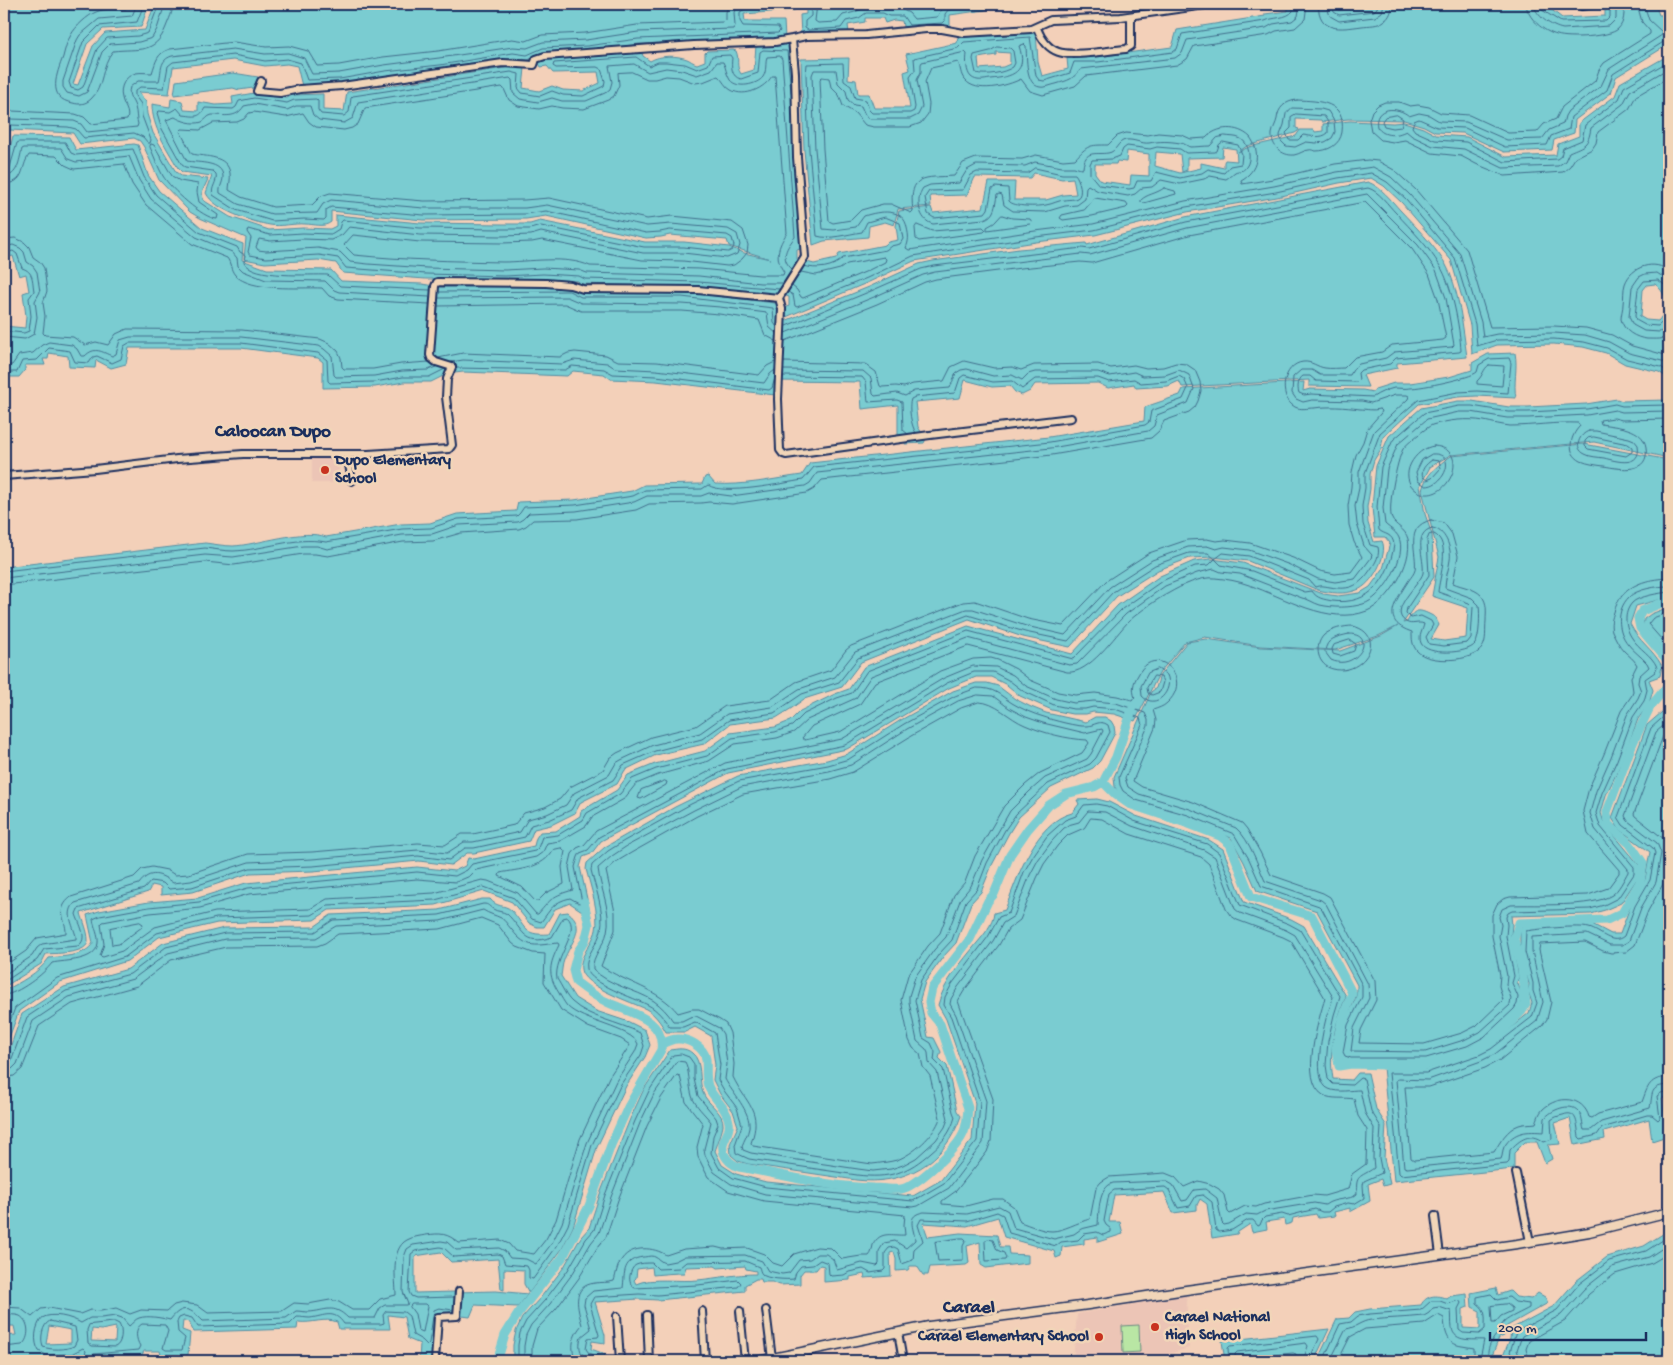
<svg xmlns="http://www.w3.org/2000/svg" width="1673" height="1365" font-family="'Gochi Hand',sans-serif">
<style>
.built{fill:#ecc5b6}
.green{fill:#b9e6a4;stroke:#6a8a81}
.water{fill:#7accd1;stroke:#548da3;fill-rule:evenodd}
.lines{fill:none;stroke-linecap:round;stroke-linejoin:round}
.shore{stroke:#416e8c;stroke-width:1}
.river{stroke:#7accd1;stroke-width:9}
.minor-casing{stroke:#1b2f5e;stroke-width:10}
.tertiary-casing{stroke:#1b2f5e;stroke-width:11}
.minor{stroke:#f1d5b8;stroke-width:6}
.tertiary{stroke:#f1d5b8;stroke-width:8}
.poi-dot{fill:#c8321e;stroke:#f1d5b8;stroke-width:2}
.labels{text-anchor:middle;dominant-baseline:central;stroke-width:5;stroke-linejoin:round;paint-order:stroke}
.poi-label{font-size:16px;font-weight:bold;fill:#1b2f5e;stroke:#f1d5b8;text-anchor:start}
.quarter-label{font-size:19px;font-weight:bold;fill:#1b2f5e;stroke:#f1d5b8}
</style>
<rect width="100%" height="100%" fill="#f3d0b9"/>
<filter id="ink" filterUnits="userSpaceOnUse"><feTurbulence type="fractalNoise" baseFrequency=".02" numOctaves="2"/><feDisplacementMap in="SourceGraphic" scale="10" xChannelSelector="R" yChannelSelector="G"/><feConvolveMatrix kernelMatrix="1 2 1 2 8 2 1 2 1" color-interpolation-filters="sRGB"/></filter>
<g filter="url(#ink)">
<path class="built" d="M 339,457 L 339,483 L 312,483 L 312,458 Z
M 1186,1295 L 1189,1348 L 1145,1361 L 1073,1361 L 1077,1314 Z"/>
<path class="green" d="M 1139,1325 L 1140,1352 L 1123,1353 L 1122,1326 Z"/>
<path class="water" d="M 4,4 L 149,4 L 141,27 L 103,29 L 87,44 L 73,84 L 78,85 L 93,46 L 105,33 L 145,30 L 155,4 L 1030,4 C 1018,6 993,3 985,10 L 950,15 L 950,28 L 904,31 L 902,21 L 894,20 L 885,23 L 883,18 L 865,18 L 865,22 L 848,25 L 849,33 L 801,36 L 800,15 L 806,14 L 806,4 L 796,5 L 795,10 L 744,14 L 745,21 L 784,21 L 785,38 L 639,44 L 587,51 L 544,53 L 528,60 L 514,58 L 441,70 L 386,76 L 340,84 L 302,86 L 297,66 L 287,64 L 265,66 L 233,60 L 173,67 L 169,94 L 138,92 L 146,102 L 147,114 L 153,133 L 176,172 L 181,176 L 208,179 L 202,192 L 203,200 L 230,217 L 269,230 L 303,228 L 330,229 L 336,226 L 336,215 L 420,223 L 502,224 L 530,224 L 540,221 L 645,242 L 684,242 L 729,247 L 744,253 L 770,259 L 729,246 L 727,240 L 670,235 L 661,237 L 646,238 L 546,216 L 526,219 L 423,220 L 331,211 L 331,222 C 324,228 314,224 305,224 C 294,223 281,227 270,225 C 252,222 214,210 206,193 L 212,176 L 182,172 L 178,168 C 167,148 152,128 152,104 L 170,107 L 171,99 L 182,101 L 184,110 L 198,111 L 198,102 L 216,105 L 233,104 L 232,97 L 254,93 L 287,98 L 292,95 L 323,94 L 323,110 L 344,111 L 347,92 L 511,67 L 525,68 L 523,88 L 539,91 L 552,86 L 563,90 L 583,91 L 600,83 L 598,72 L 553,73 L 547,66 L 541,67 L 538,62 L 547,58 L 641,51 L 643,56 L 650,61 C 660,55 676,55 687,59 C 690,60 693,63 697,64 L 705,61 L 705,53 L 707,51 L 733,50 L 736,51 C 740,60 735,65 741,74 L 754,70 L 756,46 L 792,44 L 807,247 L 797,250 L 797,259 L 814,264 L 836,259 L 839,254 L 885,245 L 888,242 L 898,240 L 896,226 L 899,211 L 931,207 L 933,213 L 983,208 L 989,182 L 1015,182 L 1014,200 L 1046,200 L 1063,195 L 1076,194 L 1073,178 L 1062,179 L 1034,173 L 1030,178 L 978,177 L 975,177 L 967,195 L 930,196 L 931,206 L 898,209 L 894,225 L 885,222 L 869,226 L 868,237 L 824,241 L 813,245 L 804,150 L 801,59 L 849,58 L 848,79 L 856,80 L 858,94 L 869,94 L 874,108 L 910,108 L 904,72 L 910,70 L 906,54 L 957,43 L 958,37 L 1004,35 L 1036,31 L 1038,62 L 1042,76 L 1068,69 L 1067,58 L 1097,57 L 1172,47 L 1177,30 L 1265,16 L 1265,14 L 1288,11 L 1288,5 L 1296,4 L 1337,4 L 1339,10 L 1395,4 L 1544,4 L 1562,18 L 1605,16 L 1605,4 L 1655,4 L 1659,15 L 1664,15 L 1666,21 L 1669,21 L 1669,44 L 1616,77 L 1611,93 L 1575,120 L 1574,133 L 1554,140 L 1552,150 L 1504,152 L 1463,133 L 1435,132 L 1424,126 L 1404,120 L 1348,119 L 1322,122 L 1321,120 L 1296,119 L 1296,128 L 1299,129 L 1298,131 L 1295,133 L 1247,146 L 1238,152 L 1249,147 L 1296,136 L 1300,130 L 1314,130 L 1315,132 L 1323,131 L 1323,124 L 1350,121 L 1393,123 L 1404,122 L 1423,128 L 1436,135 L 1467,137 L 1506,157 L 1556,155 L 1558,144 L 1579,136 L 1579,123 L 1615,96 L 1620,83 L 1669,55 L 1669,379 L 1659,372 L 1625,364 L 1606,353 L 1583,347 L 1554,344 L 1497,345 L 1472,354 L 1470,325 L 1451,260 L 1402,203 L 1384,186 L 1371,178 L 1339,183 L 1277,197 L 1187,212 L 1095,235 L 1036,242 L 914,261 L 869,282 L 786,317 L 786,308 L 789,306 L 789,297 L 781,294 L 775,295 L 699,287 L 581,284 L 578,281 L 543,279 L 426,279 L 343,273 L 336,263 L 318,260 L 265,263 L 244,259 L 246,238 L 200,218 L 190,212 L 159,180 L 144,147 L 140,141 L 134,138 L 80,144 L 73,133 L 10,130 L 4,157 ZM 996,52 L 1010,53 L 1010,64 L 1003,67 L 979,69 L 978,58 L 996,55 ZM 1223,147 L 1236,149 L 1237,161 L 1225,160 L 1224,162 L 1224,168 L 1201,163 L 1201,168 L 1180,173 L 1155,166 L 1156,152 L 1180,154 L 1182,172 L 1187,170 L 1187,158 L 1222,157 ZM 1127,151 L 1149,154 L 1149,176 L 1131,175 L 1130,185 L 1101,181 L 1095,173 L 1095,164 L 1116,164 L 1117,161 L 1126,162 ZM 1655,284 C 1668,295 1670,308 1658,321 L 1646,320 L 1639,316 L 1641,315 L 1643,290 L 1647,285 Z
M 233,73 L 258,77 L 253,88 L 239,90 L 233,88 L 174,95 L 176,81 Z
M 13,136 L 69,137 L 76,150 L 134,144 L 138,145 L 148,175 L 159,191 L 202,228 L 243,244 L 242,260 L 267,269 L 331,270 L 341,281 L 422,284 L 440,287 L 571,286 L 581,292 L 682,292 L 775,303 L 778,304 L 780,323 L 869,287 L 919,264 L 933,261 L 1019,249 L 1086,243 L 1087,245 L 1185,217 L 1368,182 C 1381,187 1391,200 1400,210 C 1416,227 1432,243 1445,263 C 1459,287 1463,329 1467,357 L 1397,363 L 1397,368 L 1363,375 L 1368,387 L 1309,386 L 1309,380 L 1182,387 L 1179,381 L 1168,386 L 1136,388 L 1134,384 L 1108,388 L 1098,383 L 1035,384 L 1030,391 L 1022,395 L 1015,392 L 1010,386 L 992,387 L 965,380 L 960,398 L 915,402 L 918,427 L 926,439 L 924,443 L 905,444 L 905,437 L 898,438 L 898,405 L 862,409 L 860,382 L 778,381 L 775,395 L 656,381 L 611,379 L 604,374 L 573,371 L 567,376 L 463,372 L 447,374 L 431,382 L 404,382 L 375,387 L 323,388 L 323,362 L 318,358 L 241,348 L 129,348 L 126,364 L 111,368 L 96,360 L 95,368 L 69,367 L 68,356 L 49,353 L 48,359 L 43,359 L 45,365 L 25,365 L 25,370 L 19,377 L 4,377 L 4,326 L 25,328 L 26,316 L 23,293 L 29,291 L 26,274 L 19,276 L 13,256 L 4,258 L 4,173 Z
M 1515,353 C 1518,368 1513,383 1516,398 L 1477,396 L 1458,397 L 1419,404 L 1383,437 L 1381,449 L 1374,460 L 1370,474 L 1370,489 L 1367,507 L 1368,523 L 1374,542 L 1382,541 C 1389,555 1371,586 1357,590 C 1344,595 1331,593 1318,590 L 1248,561 L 1213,557 L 1190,558 L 1158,570 L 1117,596 L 1070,647 L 1023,637 L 969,619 L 861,662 L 842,687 L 804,699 L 792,708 L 776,718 L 730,724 L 704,744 L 656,755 L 625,770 L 617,784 L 581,802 L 575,813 L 551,825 L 534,829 L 529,841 L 474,853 L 467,853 L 451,865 L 419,861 L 313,871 L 250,873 L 193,892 L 161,895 L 161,887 L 152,885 L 148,892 L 81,913 C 83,921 88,931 88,940 C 89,954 57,953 46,954 L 41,964 L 4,987 L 4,567 L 205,543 C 214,544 224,546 233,546 C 258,545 303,528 326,537 L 401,524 L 430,523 L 457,514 L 516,511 L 518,502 L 574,500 L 632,491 L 644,485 L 702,484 L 705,477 L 708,476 L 715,484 C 743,486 773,479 802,475 L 810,463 L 1049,437 L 1144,421 L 1145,407 L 1180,395 L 1183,389 L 1304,382 L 1303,391 L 1310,389 L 1363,390 L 1373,392 L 1375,389 L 1394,383 L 1410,383 L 1449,377 L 1472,370 L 1472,363 L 1488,354 Z
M 1617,399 L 1622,401 L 1669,400 L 1669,458 L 1594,442 L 1450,455 L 1430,467 L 1420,486 L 1425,514 L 1432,535 L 1434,577 L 1403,623 L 1407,622 C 1415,606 1421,610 1435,617 L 1439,625 L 1431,639 L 1444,641 L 1466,638 L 1468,608 L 1432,596 L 1439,557 L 1422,490 C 1426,474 1438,465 1451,456 L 1584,444 L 1669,460 L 1669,597 L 1636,606 L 1630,624 C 1639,642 1652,648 1662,666 L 1660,676 L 1649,680 L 1653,690 L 1649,704 L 1638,719 L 1622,762 L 1606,795 L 1601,813 L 1604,823 L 1640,866 L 1639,876 L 1621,903 L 1605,910 L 1591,914 L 1511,916 L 1512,925 L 1511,935 L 1519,977 L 1517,982 L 1523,996 L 1522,1005 L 1519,1012 L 1487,1041 L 1469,1051 L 1427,1063 L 1341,1062 C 1337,1050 1339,1034 1344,1022 C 1349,1009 1358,1000 1357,985 L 1317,911 L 1257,891 L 1244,862 L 1231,838 L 1186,820 L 1134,804 L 1119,795 L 1115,787 L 1114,777 L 1151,692 L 1156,688 L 1160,675 L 1187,642 L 1206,639 L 1261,647 L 1340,651 L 1381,636 L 1398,626 L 1378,636 L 1335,650 L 1260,646 L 1205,637 L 1185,642 L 1160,672 L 1135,721 L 1114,714 L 1093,712 L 1086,714 L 1072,714 L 1052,710 L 1020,696 L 1007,685 L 991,677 L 976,677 L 949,688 L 847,749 L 728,773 L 601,841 L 591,854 L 583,857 L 580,867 L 591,917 L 570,903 L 555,909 L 544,927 L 537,927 L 529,923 L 512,902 L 484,891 L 436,905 L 329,910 L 314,920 L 217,923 L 159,937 L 127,961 L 60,982 L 19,1011 L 4,1051 L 4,991 C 19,983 39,973 49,958 C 63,956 85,957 93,943 L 87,915 L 99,911 L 149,902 L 198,898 L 246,883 L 417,867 L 454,871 L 465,866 L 468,858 L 474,859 L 534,846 L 536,838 L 540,832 L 556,831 L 580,816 L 581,811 L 617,790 L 628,775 L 655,764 L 705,751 L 730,733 L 775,727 L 790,721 L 800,711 L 835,694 L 849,689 L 864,667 L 968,626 L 1072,654 L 1118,605 L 1160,576 L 1194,561 L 1211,559 L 1243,563 L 1323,594 L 1338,596 L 1360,593 L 1370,587 L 1383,569 L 1390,543 L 1385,537 L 1375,537 L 1372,507 L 1376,466 L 1389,436 L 1421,408 L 1458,401 L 1472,401 L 1509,407 L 1528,407 L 1586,404 Z
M 1669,607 L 1669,656 L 1643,626 L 1644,619 L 1651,614 Z
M 976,683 L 987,683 L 998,686 L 1015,699 L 1031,707 L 1046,713 L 1086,722 L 1095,717 L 1105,717 L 1111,721 L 1114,726 L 1115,733 L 1100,761 L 1093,768 L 1051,788 L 1019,817 L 1009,833 L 992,865 L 981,892 L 971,903 L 956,943 L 943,957 L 925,982 L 920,999 L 928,1037 L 934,1038 L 941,1052 L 939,1058 L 947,1066 L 957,1111 L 961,1116 C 945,1163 904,1186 856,1180 L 748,1164 L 738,1161 L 731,1155 L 730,1144 L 738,1126 L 733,1111 L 720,1094 L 713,1080 L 715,1065 L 711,1036 L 695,1027 L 685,1032 L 666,1032 C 661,1023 655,1014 646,1009 C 631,1002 589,988 582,973 C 576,958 593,944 596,930 C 600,914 590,885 586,869 L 587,863 L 605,847 L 675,807 L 738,776 L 827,760 L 847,754 L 901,720 L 953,691 Z
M 1669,706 L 1669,1096 L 1662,1098 L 1667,1136 L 1652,1141 L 1649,1119 L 1604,1132 L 1605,1139 L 1575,1145 L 1570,1118 L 1555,1123 L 1560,1144 L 1548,1145 L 1552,1159 L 1545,1163 L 1537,1142 L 1525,1142 L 1514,1153 L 1514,1169 L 1394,1181 L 1383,1067 L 1425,1069 L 1477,1051 L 1488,1046 L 1529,1013 L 1532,1003 L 1528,991 L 1529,984 L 1520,953 L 1520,930 L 1522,926 L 1590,923 L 1611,934 L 1620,934 L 1631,904 L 1645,879 L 1650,852 L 1619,829 L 1612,818 L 1647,725 Z
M 1097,799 L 1109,802 L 1136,816 L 1209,840 L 1223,849 L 1244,902 L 1291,919 L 1304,926 L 1346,996 C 1336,1023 1328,1050 1333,1079 L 1352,1080 L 1358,1073 L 1368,1073 L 1376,1109 L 1386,1125 L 1384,1158 L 1390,1184 L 1383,1186 L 1381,1179 L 1368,1184 L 1370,1201 L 1350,1212 L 1350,1208 L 1334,1212 L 1335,1216 L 1318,1218 L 1316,1214 L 1293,1218 L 1292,1223 L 1285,1225 L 1284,1219 L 1266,1222 L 1267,1229 L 1252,1232 L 1250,1224 L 1238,1232 L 1237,1234 L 1212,1238 L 1207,1204 L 1200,1199 L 1197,1205 L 1197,1210 L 1173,1213 L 1164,1192 L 1114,1195 L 1109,1222 L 1120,1222 L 1123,1234 L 1098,1242 L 1098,1237 L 1084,1239 L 1084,1244 L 1062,1247 L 1061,1256 L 1056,1258 L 1054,1251 L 1004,1237 L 998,1217 L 967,1226 L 923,1223 L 928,1237 L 960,1233 L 997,1235 L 1000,1247 L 1008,1247 L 1009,1254 L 1028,1255 L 1028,1263 L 986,1268 L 981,1265 L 980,1242 L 967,1246 L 969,1263 L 966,1265 L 930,1267 L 928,1275 L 923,1275 L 917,1266 L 910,1266 L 908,1270 L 896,1271 L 896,1259 L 894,1252 L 890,1253 L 891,1276 L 865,1278 L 864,1274 L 850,1277 L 850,1280 L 824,1282 L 824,1266 L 820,1265 L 816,1270 L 804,1270 L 800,1275 L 800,1284 L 780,1285 L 772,1282 L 762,1282 L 761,1279 L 756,1279 L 745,1285 L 745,1291 L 658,1300 L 639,1299 L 595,1302 L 605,1335 L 605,1343 L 592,1341 L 591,1349 L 605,1354 L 604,1361 L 513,1361 L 513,1345 L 516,1331 L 522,1318 L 541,1297 L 564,1267 L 581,1237 L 589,1228 L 600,1194 L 630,1119 L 644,1089 L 670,1050 C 678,1049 685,1047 692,1053 C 703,1061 698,1081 703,1093 C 707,1104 724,1112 723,1125 C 723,1129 717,1145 715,1151 L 722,1165 L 736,1174 L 766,1182 L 913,1196 L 941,1180 L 972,1140 L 975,1103 L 946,1019 L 938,1005 C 944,981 962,962 977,943 C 984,935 993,924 994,913 L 1005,910 C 1017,878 1035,822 1072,813 L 1079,804 L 1077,800 ZM 715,1266 L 718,1268 L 745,1266 L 746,1269 L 756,1271 L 756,1274 C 737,1274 717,1278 698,1280 C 681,1282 650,1277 636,1284 L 634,1280 L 636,1278 L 637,1269 L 652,1267 L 653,1275 C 664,1274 674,1273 684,1273 L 686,1267 Z
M 482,899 L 490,899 C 497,908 504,904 511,910 C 526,926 522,936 549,934 L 560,913 L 568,912 C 588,927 570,943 564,960 C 562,965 562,971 561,976 L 575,998 L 596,1011 L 629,1022 L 645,1030 L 650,1045 L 645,1057 L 626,1086 L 597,1147 L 573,1227 L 562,1249 L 529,1293 L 524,1284 L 524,1270 L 504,1269 L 504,1290 L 501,1289 L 498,1259 L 451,1262 L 441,1252 L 415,1256 L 415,1293 L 496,1291 L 528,1294 L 518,1307 L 475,1305 L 470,1317 L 438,1313 L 433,1361 L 419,1361 L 420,1344 L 408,1339 L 404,1317 L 388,1315 L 390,1329 L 339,1329 L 337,1322 C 325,1317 312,1324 298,1322 L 297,1329 L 194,1332 L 190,1325 L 190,1322 L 183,1321 L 182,1330 L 190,1333 L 188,1355 L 161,1355 L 160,1351 L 144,1351 L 142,1355 L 63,1361 L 13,1361 L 11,1359 L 4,1359 L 4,1336 L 16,1335 L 14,1326 L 5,1326 L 4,1331 L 4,1059 L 6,1059 L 22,1014 L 64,987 L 128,969 L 163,943 L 224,928 L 314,927 L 331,915 L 439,910 ZM 49,1326 L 71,1330 L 71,1343 L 46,1344 ZM 116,1327 L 115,1342 L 91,1341 L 92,1329 L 101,1330 Z
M 1669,1230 L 1669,1361 L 1515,1361 L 1503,1356 L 1510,1339 L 1511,1329 L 1554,1306 L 1576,1281 L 1607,1257 L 1644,1246 Z
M 1496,1288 L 1498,1295 L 1510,1291 L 1516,1297 L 1531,1299 L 1538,1293 L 1545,1297 L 1548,1303 L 1507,1326 L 1504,1331 L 1504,1336 L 1499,1338 L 1492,1356 L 1503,1361 L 1317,1361 L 1337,1319 L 1349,1318 L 1355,1312 L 1370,1309 L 1421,1305 C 1426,1295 1437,1294 1447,1299 L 1451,1296 L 1467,1294 L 1468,1307 L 1463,1309 L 1463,1328 L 1480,1329 L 1480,1311 L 1472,1307 L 1471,1293 Z
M 1329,1329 L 1314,1361 L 1225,1361 L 1222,1341 Z"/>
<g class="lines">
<path class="shore" d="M 129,4 L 126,9 C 117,10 105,8 96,12 C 88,15 75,27 71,35 C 67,41 65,49 63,57 C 57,73 46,99 73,103 C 79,105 86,104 91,99 C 104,88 101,64 113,51 C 138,48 155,55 166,27 C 169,19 173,12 173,4
M 137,4 L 132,16 L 99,19 L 80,35 L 77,40 L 63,81 L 63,87 L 67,93 L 79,96 L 87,92 L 102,52 L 110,44 L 139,42 L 152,38 L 157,29 L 165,4
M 144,4 L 137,22 L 99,26 L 83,42 L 69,82 L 71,88 L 78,90 L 83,87 L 97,49 L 107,38 L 138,36 L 148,33 L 159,4
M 811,4 L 811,16 L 805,21 L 805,28 L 808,30 L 841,28 L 846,21 L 859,18 L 866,13 L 883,13 L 889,16 L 903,16 L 909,25 L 943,23 L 945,21 L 945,14 L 948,10 L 982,6 L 984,4
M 817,4 L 815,21 L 818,23 L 837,22 L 843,15 L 855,12 L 865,7 L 883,7 L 903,10 L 909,13 L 914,19 L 937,17 L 942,8 L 948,4
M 1300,4 L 1298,16 L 1292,21 L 1273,24 L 1266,28 L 1187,40 L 1182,53 L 1175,58 L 1081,69 C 1072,80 1069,80 1056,84 C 1051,85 1045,88 1040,87 C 1025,85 1027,57 1026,46 L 1024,44 L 1019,46 C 1028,72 1013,77 990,79 C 984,80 977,82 971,77 C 966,72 966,61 967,54 L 965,52 L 922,62 L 921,64 L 921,72 L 917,80 L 922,107 L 918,115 L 910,119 L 870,119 L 865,115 L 861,106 L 854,105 L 848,100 L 846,91 L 838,83 L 836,70 L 814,70 L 812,75 L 815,149 L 823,229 L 834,230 L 856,227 L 864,216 C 879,211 904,207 907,228 C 909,236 909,241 906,248 L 909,250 L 1035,231 L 1093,224 L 1185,201 L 1274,186 L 1337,172 L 1373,167 L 1391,177 L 1410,195 L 1460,254 L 1481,322 L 1483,337 L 1497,334 L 1554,333 L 1585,335 L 1609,342 L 1629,353 L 1662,361 L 1669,365
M 1307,4 L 1305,19 L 1295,28 L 1276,31 L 1268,35 L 1194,46 L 1187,59 L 1177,65 L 1086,76 L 1075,86 L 1043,95 L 1030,91 L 1021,79 C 1007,86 976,94 965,80 C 960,75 961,68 958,62 L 931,68 L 925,82 L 929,104 L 928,114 L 921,123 L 910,127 L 874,127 L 865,125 L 855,113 L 843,106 L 839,95 L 831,87 L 829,78 L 822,77 L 820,79 L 823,149 L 829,221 L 833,223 L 851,220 L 861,210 L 883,204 L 891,204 L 911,213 L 913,211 C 908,173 925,178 954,176 L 963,163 L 976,158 L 1022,159 L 1036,155 L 1063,160 L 1075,159 C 1088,145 1089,145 1108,145 L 1117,136 L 1126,133 L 1148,135 L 1158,133 L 1182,135 L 1191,139 L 1206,138 C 1217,126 1237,125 1250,137 C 1261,152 1258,171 1241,180 L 1242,184 L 1273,179 L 1335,164 L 1368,160 L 1378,161 L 1394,170 L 1416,190 L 1467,250 L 1490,327 L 1554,326 L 1586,328 L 1612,335 L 1632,346 L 1669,356
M 1318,4 C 1319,33 1340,29 1362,26 C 1369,25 1378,26 1384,21 C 1390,17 1392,11 1392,4
M 1326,4 L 1330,16 L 1339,21 L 1375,17 L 1382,12 L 1384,4
M 1332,4 L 1334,12 L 1339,15 L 1374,11 L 1377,8 L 1378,4
M 1526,4 C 1527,18 1544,32 1557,35 C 1568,39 1610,37 1618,29 C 1625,22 1624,13 1624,4
M 1534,4 C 1535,16 1552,27 1563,29 L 1609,26 L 1616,19 L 1616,4
M 1540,4 L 1542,10 L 1561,22 L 1606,21 L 1610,17 L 1610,4
M 1637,4 L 1642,22 L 1650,31 L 1650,34 L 1604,63 L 1599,70 L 1595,81 L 1562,107 L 1556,119 L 1544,124 L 1537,132 L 1508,133 L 1469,115 L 1441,113 L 1429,107 L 1418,105 L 1410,106 L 1399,102 L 1385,102 L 1378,105 L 1372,111 L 1369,120 L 1371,131 L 1381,140 L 1393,142 L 1405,140 L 1432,153 L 1461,156 L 1476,164 L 1505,176 L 1563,172 L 1570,166 L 1575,158 L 1592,149 L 1596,143 L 1598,132 L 1629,109 L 1636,96 L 1669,77
M 1644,4 L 1649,20 L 1662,32 L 1662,35 L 1609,69 L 1601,86 L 1568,111 L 1565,116 L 1563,124 L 1549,130 L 1542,139 L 1507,140 L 1466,122 L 1439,121 L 1429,115 L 1419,113 L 1409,116 C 1398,106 1373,106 1377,127 C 1384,137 1396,136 1406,131 L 1412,136 L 1433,146 L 1464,149 L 1503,168 L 1558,166 L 1565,161 L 1569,152 C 1585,145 1588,146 1591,128 L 1623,104 L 1630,91 L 1669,68
M 1669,40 L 1665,41 L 1613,74 L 1607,90 L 1571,117 L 1569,129 L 1551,136 L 1547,145 L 1505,147 L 1465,128 L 1437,127 L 1419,119 L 1414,121 L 1412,127 L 1415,131 L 1435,140 L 1466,142 L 1505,162 L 1557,159 L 1561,156 L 1563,148 L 1582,140 L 1585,125 L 1619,99 L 1624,87 L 1669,61
M 997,47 L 1010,48 L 1013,51 L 1015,63 L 1013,67 C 1004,73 986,76 976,73 L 973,59 L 974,55 L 990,51 Z
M 632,72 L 647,79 L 655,79 L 666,76 L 679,77 L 695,83 L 703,82 L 718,76 C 723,80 725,87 731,90 C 745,98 765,88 772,76 L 775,76 L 787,233 C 778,246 774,258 784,272 L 783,275 L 760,275 L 700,269 L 590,266 C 566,255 528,262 503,262 C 453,261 403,260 354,255 L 344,245 L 353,235 L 420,242 L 502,243 L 532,242 L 542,240 L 642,260 L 683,261 L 727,266 L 734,265 L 742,259 L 747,253 L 748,245 L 743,230 L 732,222 L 672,216 L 647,219 L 549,198 L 524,200 L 424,201 L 330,193 L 321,196 L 312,205 L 273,207 L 241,197 L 229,190 C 229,185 231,179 230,173 C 227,155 206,157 192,154 L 180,131 L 182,129 L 200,130 L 213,123 L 237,122 L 244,119 L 249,113 L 254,112 L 286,117 L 303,113 L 309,122 L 316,127 L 344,130 L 352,128 L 358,124 L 365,108 L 502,87 L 504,89 L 509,100 L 518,106 L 539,109 L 552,106 L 562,108 L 584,109 L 608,100 L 614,96 L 619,85 L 618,73 Z
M 1297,100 C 1320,101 1346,101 1342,132 C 1340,145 1328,151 1316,151 C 1314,151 1311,149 1309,150 C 1304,150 1300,154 1294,155 C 1282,156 1271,146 1272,134 C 1273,128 1276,124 1277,119 C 1278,108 1285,101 1297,100 Z
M 1292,108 L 1321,109 L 1328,111 L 1334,121 L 1335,132 L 1332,138 L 1325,142 L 1316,143 L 1306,142 L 1295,147 L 1286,146 L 1281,141 L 1280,135 L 1284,125 L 1286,114 Z
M 4,113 L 12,111 L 75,114 L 84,117 L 91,124 L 127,120 C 130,111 124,107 122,98 C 119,87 125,76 136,73 C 141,72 147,73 152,73 C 156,61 157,53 170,49 L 234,42 L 266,47 L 289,46 L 308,51 L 317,66 L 339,65 L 383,57 L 438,51 L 512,39 L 526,41 L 542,35 L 585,33 L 637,25 L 724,22 L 726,20 L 726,12 L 729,4
M 1296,114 L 1324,116 L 1328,122 L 1328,133 C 1321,139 1311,136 1303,135 L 1298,140 L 1289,140 L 1286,133 L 1291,128 L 1291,117 Z
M 1397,115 L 1403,119 L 1401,127 L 1393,128 L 1384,126 L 1382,121 L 1385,117 Z
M 4,121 L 11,119 L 74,121 L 81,124 L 87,132 L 137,127 L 138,124 C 136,119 137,113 135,107 C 133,99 127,97 130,87 L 138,81 L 159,81 C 162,71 159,60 172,56 L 233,49 L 265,54 L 288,53 L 304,58 L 312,74 L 339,73 L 384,65 L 439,58 L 513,47 L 527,48 L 543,42 L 586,40 L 638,32 L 733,29 L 735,26 L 734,12 L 740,4
M 4,135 L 6,128 L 10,125 L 68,127 L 76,129 L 84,138 L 134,133 L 143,137 L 148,143 L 150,143 L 151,140 L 142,116 L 141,104 L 135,96 L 135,91 L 140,87 L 164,88 L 168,66 L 173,62 L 233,55 L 265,61 L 287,59 L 301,63 L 307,80 L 340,79 L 385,71 L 440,65 L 513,53 L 527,55 L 543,48 L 587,46 L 638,39 L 778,33 L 780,31 L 778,27 L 743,26 L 740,21 L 740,12 L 745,9 L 789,5 L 791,4
M 1225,136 C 1230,137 1236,136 1241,139 C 1249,143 1252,160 1246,167 C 1243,172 1239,170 1235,172 C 1232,174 1230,177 1226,179 L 1210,176 L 1204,179 L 1180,184 L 1161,180 L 1152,187 L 1142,188 L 1135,194 L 1128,196 L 1098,191 L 1088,185 L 1086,187 L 1085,199 L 1077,205 L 1065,206 L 1045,212 L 1013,211 L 1004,205 L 1002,195 L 999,194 L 997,195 C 995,206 995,216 984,219 L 933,224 C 919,221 915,199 923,188 L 930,185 L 959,183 L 967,170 L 976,165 L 1025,166 L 1035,162 L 1062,167 L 1074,167 L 1081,169 L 1083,168 C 1085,149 1095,155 1108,153 C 1117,152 1117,141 1126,140 C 1134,139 1142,144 1149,143 C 1159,141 1169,141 1180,143 C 1184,143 1187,146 1190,147 C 1196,147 1204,146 1210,146 L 1217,138 Z
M 1223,142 L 1238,145 L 1242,154 L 1241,164 L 1230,166 L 1224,173 L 1208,169 L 1202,173 L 1180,178 L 1156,172 L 1151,181 L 1137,181 L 1134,188 L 1129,189 L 1099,185 L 1090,174 L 1090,164 L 1092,160 L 1112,159 L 1120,156 L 1123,149 L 1127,146 L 1150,149 L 1157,147 L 1180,149 L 1186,153 L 1215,152 L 1217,151 L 1219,145 Z
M 151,144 L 154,145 L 172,176 L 180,181 L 198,184 L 197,192 L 199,202 L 218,215 L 217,219 C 202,218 171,189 163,176 C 158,167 154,156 150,147 Z
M 1035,168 L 1062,174 L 1075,174 C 1079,178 1084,195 1077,198 C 1074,200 1069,199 1065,200 C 1059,200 1053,204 1046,205 C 1038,207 1013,207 1009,201 L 1008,188 L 995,187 L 992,189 L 988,209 L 985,213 L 934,218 L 928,214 L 925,197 L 929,191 L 963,190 L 971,175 L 977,172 L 1027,173 Z
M 4,170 L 10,167 L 17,143 L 19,142 L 65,142 L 71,153 L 76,155 L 133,149 L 144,177 L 156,195 L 199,232 L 237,247 L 240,252 L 245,255 L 244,262 C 253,279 310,274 328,275 L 340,286 L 430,290
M 4,177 C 18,176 19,161 22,149 L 24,148 L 61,148 L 68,159 L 76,162 L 129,156 L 139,180 L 151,199 L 196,237 L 232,252 L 237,258 L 238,266 L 243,271 L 266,280 L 325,281 L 334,290 L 339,292 L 430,297
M 4,184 C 26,183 20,168 29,155 L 56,156 L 65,165 L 74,169 L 124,164 L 132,184 L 146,205 L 192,244 L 227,258 C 231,263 230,269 235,275 C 251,292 299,287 322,288 L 329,296 L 338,299 L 429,304
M 1164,188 L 1175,191 L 1176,194 L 1144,203 L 1141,202 L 1141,200 C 1147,194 1156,194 1164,188 Z
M 1095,198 L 1126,203 L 1128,206 L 1126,208 L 1092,216 L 1063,220 L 1060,218 L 1062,215 L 1084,210 Z
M 1002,215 L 1012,218 L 1030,219 L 1032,222 L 1030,224 L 987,230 L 987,227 L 994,223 Z
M 917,225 L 932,231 L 983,227 L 986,230 L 984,232 L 919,241 L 916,239 L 915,228 Z
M 4,239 L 15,238 L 24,242 L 29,247 L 33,257 L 40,262 L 44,268 L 47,291 L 43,303 L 45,316 L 43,333 L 45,335 L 73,337 L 85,345 L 96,342 L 108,345 L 116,334 L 127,329 L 242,330 L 320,339 L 329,343 L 338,351 L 341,358 L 342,367 L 344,369 L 373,369 L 401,364 L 429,362
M 4,247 L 13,245 L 20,248 L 24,252 L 27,262 L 33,266 L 37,272 L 40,292 L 35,301 L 37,317 L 34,334 L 25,339 L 4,337
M 4,253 L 13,251 L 17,254 L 22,268 C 34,272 32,280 34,291 L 29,298 L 31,316 L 29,331 L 24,333 L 4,331
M 804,266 C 816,270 834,268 843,258 L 886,250 L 891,246 L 900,244 L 903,239 L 900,223 L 885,217 L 867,222 L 862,232 C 848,234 829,240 817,236 L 809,150 L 806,75 L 807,64 L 843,63 L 844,81 L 851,86 L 855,98 L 866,100 L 869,110 L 872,113 L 910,113 L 914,111 L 915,107 L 910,77 L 915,70 L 914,58 L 958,48 L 964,42 L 1030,37 L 1036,76 L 1039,80 L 1044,81 L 1070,73 L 1074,62 L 1098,62 L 1173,52 L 1177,49 L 1182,34 L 1265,21 C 1273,17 1287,19 1293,11 L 1293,4
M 1669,271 C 1655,259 1631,266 1625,284 C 1623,290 1624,297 1623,304 C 1623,309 1621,314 1621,319 C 1623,331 1636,338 1647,339 C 1655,339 1662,340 1669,336
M 1669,281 L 1657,273 L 1645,274 L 1639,277 L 1632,287 L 1629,317 L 1633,325 L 1644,331 L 1660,332 L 1669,325
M 783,283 L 760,283 L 699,276 L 587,273 L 579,270 L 543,268 L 505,270 L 427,268 L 368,264 L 350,262 L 340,252 L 318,248 L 266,251 L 258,250 L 256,247 L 259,239 L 270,241 L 303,239 L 331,240 L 342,235 L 349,227 L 420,235 L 502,236 L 531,235 L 541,232 L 643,253 L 683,253 L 727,258 L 737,254 L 740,245 L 737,234 L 728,229 L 671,224 L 647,226 L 547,205 L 525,208 L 424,208 L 331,200 L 323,204 L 317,213 L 272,214 L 238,204 L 220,193 C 219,187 223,183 223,177 C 223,161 198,163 187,161 L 166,120 L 175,117 C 181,121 194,125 202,122 C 206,120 207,116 212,115 C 225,115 236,119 244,106 L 254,104 L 287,110 L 296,106 L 310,106 L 313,115 L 319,120 L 344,123 L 353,118 L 358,102 L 510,78 L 512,80 L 513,93 L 520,99 L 538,102 L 552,98 L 562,101 L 586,101 L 605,93 L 610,89 L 612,82 L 609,66 L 634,64 L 648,72 L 666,68 L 682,70 L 697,75 L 711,70 L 717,62 L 723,62 C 726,67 726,74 730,80 C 737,89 757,85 763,77 C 767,71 765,63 767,57 L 780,56 L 782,59 L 795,237 C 787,247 779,258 792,269
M 792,286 L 797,290 L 801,297 L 803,298 L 865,272 L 885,262 L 886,259 L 884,257 L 847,264 L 840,269 L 816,275 L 801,272
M 779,289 L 699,282 L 585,279 L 579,276 L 543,274 L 505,276 L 426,274 L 346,268 L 338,258 L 319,255 L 266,258 L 250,255 L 248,252 L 251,238 L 247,232 L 248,229 L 270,235 L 303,233 L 331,234 L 339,229 L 341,222 L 343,220 L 420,228 L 502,229 L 530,229 L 541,226 L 644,247 L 684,247 L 728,252 L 732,250 L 734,246 L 732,238 L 727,235 L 670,230 L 660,232 L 646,233 L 546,211 L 525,214 L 424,215 L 331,207 L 326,210 L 326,218 L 324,220 L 304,219 L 272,221 L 236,210 L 213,195 C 210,188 218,182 216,174 L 213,171 L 185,167 L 182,165 L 162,129 L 157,113 L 159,111 L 170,112 L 177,108 L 183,115 C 194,116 199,119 205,108 L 233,109 L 236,107 L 239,101 L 254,98 L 287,103 L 294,100 L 316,99 L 318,101 L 318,110 L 321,114 L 344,116 L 349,112 L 351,98 L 353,96 L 511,72 L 519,74 L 518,88 L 522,93 L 540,96 L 552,91 L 563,95 L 583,96 L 604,86 L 605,81 L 601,69 L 597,67 L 556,68 L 553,66 L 554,63 L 636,57 L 649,66 L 658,62 L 666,62 L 685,64 L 697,69 L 708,65 L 712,56 L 730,55 L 732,58 C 731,66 731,77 741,79 L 758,73 L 760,52 L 763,50 L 787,51 L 791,92
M 439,292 L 569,291 L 581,297 L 682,297 L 773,308 L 774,323 L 777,327
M 788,292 L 793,295 L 795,306 L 797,307 L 867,278 L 913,256 L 1036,237 L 1094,230 L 1186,207 L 1276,192 L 1338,178 L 1371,173 L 1387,182 L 1406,199 L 1455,258 L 1475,324 L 1477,346 L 1497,340 L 1554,339 L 1584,342 L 1607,348 L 1627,359 L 1661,367 L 1669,373
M 1669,295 L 1666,286 L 1658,280 L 1644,281 L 1638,289 L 1635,316 L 1636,320 L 1645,325 L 1658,326 L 1669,316
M 438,298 L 567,297 L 581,303 L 682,304 L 720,307 L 767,313 L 769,327 L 777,334
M 438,306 L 565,304 L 581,311 L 682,311 L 719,314 L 759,320 L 765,335 L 776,341
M 438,358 L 463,353 L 560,357 L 568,353 L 575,352 L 606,355 L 618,361 L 657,362 L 759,375 L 767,366 L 775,362
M 451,362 L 463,360 L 562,364 L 574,360 L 607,363 L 615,368 L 656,370 L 764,383 L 770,374 L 775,370
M 4,365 L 12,365 L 19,355 L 33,353 L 42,345 L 49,342 L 72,345 L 77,349 L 81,356 L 85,356 C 95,346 102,352 112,356 L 116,354 L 120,340 L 130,337 L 241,337 L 319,346 L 324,349 L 332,356 L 334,375 L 336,377 L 374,376 L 402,371 L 428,370 L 436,367
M 1489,365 L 1504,366 L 1502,386 L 1477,384 L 1477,381 C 1483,376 1483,369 1489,365 Z
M 456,368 L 565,370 L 572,366 L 604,369 L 613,374 L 656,376 L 769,390 L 772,388 L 775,378
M 4,372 L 17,372 L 22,361 L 37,360 L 49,348 L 70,351 L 75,362 L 89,363 L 93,357 L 97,356 L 112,363 L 121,359 L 124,346 L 129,343 L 241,343 L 318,353 L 327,360 L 328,381 L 330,383 L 375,382 L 403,377 L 429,377 L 445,369
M 783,376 L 862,377 L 866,382 L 868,402 L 897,400 L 902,402 L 903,430 L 908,434
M 1669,411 L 1622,412 L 1615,410 L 1587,415 L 1528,418 L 1507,418 L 1471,412 L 1459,412 L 1427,419 L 1398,444 L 1387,469 L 1383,508 L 1385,524 C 1390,529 1398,532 1400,541 C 1405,560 1382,599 1363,604 C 1350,608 1333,608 1320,605 C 1313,603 1309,599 1302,598 L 1240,574 L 1221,572 L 1214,569 L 1197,573 L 1165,586 L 1126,614 L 1077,664 L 1069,665 L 968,638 L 871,676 L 856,698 L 807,720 L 794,732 L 777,738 L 735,744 L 709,761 L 658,775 L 636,784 L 624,799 L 592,817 L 586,826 L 560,841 L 547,843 L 543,852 L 536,857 L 476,870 L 470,876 L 456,882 L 417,879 L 249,894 L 200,908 L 150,913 L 103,922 L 101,924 L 104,944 L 100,956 L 103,957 L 122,951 L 155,927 L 215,912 L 310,909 L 327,899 L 434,893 L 482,880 L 488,881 L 518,893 L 536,914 L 538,914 C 552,898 552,896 573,890 L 569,867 L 572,854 L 577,848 L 584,845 L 596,831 L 725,763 L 842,739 L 944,678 L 973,666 L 996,667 L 1013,675 L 1026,686 L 1056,699 L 1074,703 L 1094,701 L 1116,703 L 1145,713 L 1148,720 L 1148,726 L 1125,778 L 1128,787 L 1139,794 L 1190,809 L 1236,828 C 1250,840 1258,866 1265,881 L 1321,900 L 1326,904 L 1368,984 L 1369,998 L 1354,1028 L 1351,1051 L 1425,1052 L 1464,1040 L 1480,1032 L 1510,1005 L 1511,998 L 1506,985 L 1507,976 L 1499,936 L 1501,925 L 1499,917 L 1502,909 L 1511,905 C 1537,904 1591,908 1612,895 C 1619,890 1624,879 1628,872 L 1628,869 L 1595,829 L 1590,813 L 1596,791 L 1611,757 L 1627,715 L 1638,698 L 1641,691 L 1638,683 L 1639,676 L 1649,667 L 1647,663 C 1641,656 1633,651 1628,644 C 1617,631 1616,610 1629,597 C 1637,589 1658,586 1669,586
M 1669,419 L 1622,420 L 1614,418 L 1600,420 L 1601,424 C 1616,427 1643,427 1646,447 C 1650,475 1620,469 1604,466 C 1596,465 1588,464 1581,461 C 1566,453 1570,436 1580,426 L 1578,423 C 1556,422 1533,426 1510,426 C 1502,425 1493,423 1484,421 C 1467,418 1449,420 1432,425 C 1427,427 1406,444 1403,449 C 1397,460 1387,508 1392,519 C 1395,526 1405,528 1408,539 C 1413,563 1389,602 1367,611 C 1329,626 1284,597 1249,585 C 1238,581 1226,579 1215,578 C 1201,576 1181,586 1169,593 C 1157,599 1139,612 1129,621 C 1115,635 1089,675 1067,672 L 968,646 L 875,682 L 860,704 L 812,726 L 802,738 L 805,740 L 840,732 L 940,671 L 973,659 L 991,658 L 998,660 L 1016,669 L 1030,680 L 1058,692 L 1075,695 L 1095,693 L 1117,696 L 1132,700 L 1135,698 C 1132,689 1133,683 1138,675 C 1155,641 1195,678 1167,703 C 1163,707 1158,708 1153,710 L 1156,720 L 1155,728 L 1133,781 L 1142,787 L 1193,802 L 1242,823 L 1247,829 L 1260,852 L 1271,875 L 1323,893 L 1330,897 L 1375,981 L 1376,1000 L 1361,1030 L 1359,1043 L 1424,1044 L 1462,1033 L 1476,1026 L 1503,1000 L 1499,986 L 1500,975 L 1492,936 L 1492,915 L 1497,904 L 1503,899 L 1510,897 L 1588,895 L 1608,888 L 1619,873 L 1619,870 L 1588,834 L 1583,811 L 1589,788 L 1604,754 L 1621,711 L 1632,695 L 1633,691 L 1631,677 L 1637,665 C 1634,659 1629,656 1624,651 C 1619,646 1615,637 1612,631 C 1610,624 1612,618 1614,612 C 1621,586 1644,579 1669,578
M 1589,431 L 1596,431 L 1629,438 L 1634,440 L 1638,445 C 1642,469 1616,461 1604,458 C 1598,457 1590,457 1585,454 C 1573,448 1579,434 1589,431 Z
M 1594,437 L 1628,444 L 1632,447 L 1632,452 L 1626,456 L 1588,449 L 1585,446 L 1585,441 L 1588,438 Z
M 1434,446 C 1475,449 1445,508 1417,491 C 1396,477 1415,448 1434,446 Z
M 1432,454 C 1458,452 1445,486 1426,486 L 1418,481 L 1416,472 L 1422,460 Z
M 1432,460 L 1439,461 L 1441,468 L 1432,478 L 1427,480 L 1423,477 C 1420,470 1426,464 1432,460 Z
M 1431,520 L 1444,523 L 1452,534 L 1458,556 L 1453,583 C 1462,587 1474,588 1481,595 C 1488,603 1486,612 1486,621 C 1485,630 1487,641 1482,648 C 1473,662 1428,664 1417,651 C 1412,645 1412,639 1412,632 C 1379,621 1396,601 1409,580 C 1411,577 1414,574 1415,570 C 1418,552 1403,527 1431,520 Z
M 1432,528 C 1445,529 1452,548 1450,560 C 1449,569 1445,578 1445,588 L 1472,598 L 1479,605 C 1480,613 1480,638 1475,644 C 1468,654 1426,656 1421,643 C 1418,636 1423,630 1424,624 C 1418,621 1412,626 1406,622 C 1387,610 1420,585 1423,573 C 1425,558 1412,533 1432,528 Z
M 1434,534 C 1452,542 1439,578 1438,592 L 1469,603 L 1473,607 L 1471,638 L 1467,643 L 1444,646 L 1429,644 L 1426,637 L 1433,625 L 1431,621 L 1421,616 L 1411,618 L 1406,613 L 1407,608 L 1429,575 L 1427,540 L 1429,535 Z
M 4,571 L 205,548 C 214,549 224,551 233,551 C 265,550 293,536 326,542 L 402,529 L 431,528 L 458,519 L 517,516 L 520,513 L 524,507 L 575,505 L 633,496 L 645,490 L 702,489 L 708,485 C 724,496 783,483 803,480 L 814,467 L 1050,442 L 1145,425 L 1149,422 L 1151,411 L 1183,399 L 1188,388 L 1184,379 L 1179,376 L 1166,381 L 1141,383 L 1134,379 L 1109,382 L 1098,378 L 1035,379 L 1022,389 L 1012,381 L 993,382 L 964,375 L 960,378 L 955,393 L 915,397 L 911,399 C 908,407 911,426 916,433
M 4,578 L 205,555 L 233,557 L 303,546 L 317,546 L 327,549 L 402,535 L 432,534 L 459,525 L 518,522 L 523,519 L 529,513 L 576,511 L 634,502 L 647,496 L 701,496 L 709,493 L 731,496 L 805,486 L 810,483 L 817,473 L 1051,448 L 1148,431 L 1154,426 L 1157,415 L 1188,403 L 1194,389 L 1189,375 L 1179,370 L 1165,375 L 1143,376 L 1134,372 L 1110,376 L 1098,372 L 1035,372 L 1028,374 L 1022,380 L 1012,375 L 993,376 L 967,369 L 961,370 L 956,373 L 950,388 L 914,391 L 905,396 L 897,393 L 875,396 L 873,394 L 871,378 L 863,371 L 784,370
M 4,585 L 205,562 L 234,565 L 303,554 L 315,554 L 328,556 L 403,542 L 433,541 L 461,533 L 519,529 L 526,526 L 533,520 L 577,519 L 636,510 L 649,504 L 701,503 L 709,502 L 732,504 L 807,493 L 814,489 L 822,480 L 1052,455 L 1151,438 L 1159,431 L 1164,421 L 1189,412 L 1195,407 L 1198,401 L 1201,391 L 1200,382 L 1195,370 L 1186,364 L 1176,363 L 1163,367 L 1146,368 L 1134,365 L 1111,368 L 1098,364 L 1034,365 L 1021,370 L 1012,367 L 994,368 L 964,361 L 951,367 L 944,381 L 913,384 L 904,387 L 896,386 L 882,387 L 880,386 L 876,372 L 865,364 L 784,362
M 1669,612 L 1653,618 L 1648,624 L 1669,648
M 1353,626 C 1389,635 1363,677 1333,669 C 1318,666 1313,646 1324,635 C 1331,629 1344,626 1353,626 Z
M 1349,634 C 1379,634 1356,672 1331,660 L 1325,652 C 1326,638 1337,637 1349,634 Z
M 1350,640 L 1356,644 L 1354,651 L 1340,656 L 1333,654 L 1332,649 L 1334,645 Z
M 1158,669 L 1167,675 C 1174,690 1156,711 1142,696 L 1141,686 L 1148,673 Z
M 1154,676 L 1161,677 L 1163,682 L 1160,692 L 1152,695 L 1148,693 L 1147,688 Z
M 977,688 C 995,688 998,694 1012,703 C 1022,709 1033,714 1044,717 C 1052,720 1078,727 1086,726 C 1095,726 1099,719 1108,725 L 1110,732 L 1096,758 L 1090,764 L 1048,784 L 1016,814 L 1005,830 L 987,863 L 977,889 L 966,901 L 952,940 L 939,954 L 921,980 L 915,1000 L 923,1038 L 931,1043 L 935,1052 L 934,1060 L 943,1069 L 953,1112 L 955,1117 C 951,1132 943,1142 931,1152 C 908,1173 889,1179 857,1175 L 749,1159 L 736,1153 L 735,1145 L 742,1125 L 737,1108 L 725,1092 L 718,1080 L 720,1065 L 715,1033 L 695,1022 L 683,1027 L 670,1027 C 664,1019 658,1010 648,1005 C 635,998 590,984 587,969 C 584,956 599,943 601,930 C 605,911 595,888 591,870 L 592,865 L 608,851 L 624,841 L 691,804 L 739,781 L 828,765 L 849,759 L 904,724 L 955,696 Z
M 978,695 L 993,696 L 1009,708 L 1026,717 L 1043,723 L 1085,733 L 1102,729 L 1103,731 L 1091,754 L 1087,759 L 1045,778 L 1030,791 L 1010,811 L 982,860 L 971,886 L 961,898 L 946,937 L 934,950 L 915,977 L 909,996 L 909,1002 L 917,1041 L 926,1049 L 928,1053 L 929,1063 L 937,1072 L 948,1119 L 945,1127 L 936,1140 L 916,1158 L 903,1165 L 891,1169 L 873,1171 L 858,1169 L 751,1153 L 743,1150 L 742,1146 C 744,1140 748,1134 749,1128 C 751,1111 732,1093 725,1079 L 727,1064 L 723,1034 L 719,1028 L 696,1016 L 690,1017 L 682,1021 L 673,1021 C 668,1013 661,1006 654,1001 C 635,989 609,986 593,969 C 591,957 605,944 607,932 C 612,911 600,889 598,868 L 612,856 L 627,846 L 694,810 L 741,787 L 829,771 L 851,765 L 907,729 L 958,701 Z
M 979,702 C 995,702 1010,719 1025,725 C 1043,733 1067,739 1087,740 L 1089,743 L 1082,753 L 1040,773 L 1025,785 L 1004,806 L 975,856 L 965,882 L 954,895 L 940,933 L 928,946 L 908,975 L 901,1000 L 909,1040 L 913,1048 L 920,1054 L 923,1067 L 930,1076 L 940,1118 C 935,1135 913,1154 897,1160 C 889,1162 881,1163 872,1164 L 753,1146 L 751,1143 C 763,1110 746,1104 733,1077 L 734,1064 L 730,1033 L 726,1024 L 720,1020 L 699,1009 L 692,1009 L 678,1013 C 659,989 626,983 601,966 L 615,930 L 615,912 L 606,871 L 616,862 L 631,853 L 697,816 L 743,794 L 830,779 L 853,772 L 911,736 L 961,708 Z
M 1669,712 L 1651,728 L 1618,817 L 1623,825 L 1653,848 L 1655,853 L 1650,880 L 1635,906 L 1624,936 C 1612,946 1601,931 1589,928 C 1578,925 1538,929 1526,931 L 1525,952 L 1533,983 L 1533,991 L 1537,1003 L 1532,1017 L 1491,1049 L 1479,1055 L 1426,1073 L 1389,1073 L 1399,1173 L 1401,1175 L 1507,1164 L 1509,1162 L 1510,1150 C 1519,1140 1531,1131 1544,1142 L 1552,1139 L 1551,1120 C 1555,1117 1558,1116 1563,1115 C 1578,1109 1577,1126 1579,1137 L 1581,1139 L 1597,1135 L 1602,1128 L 1647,1115 L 1652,1115 L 1658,1120 L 1660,1118 L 1657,1096 L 1661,1093 L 1669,1091
M 1669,721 L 1656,732 L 1625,816 L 1628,821 L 1657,843 L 1661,853 L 1656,882 L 1641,908 L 1629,941 L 1622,945 L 1610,945 L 1587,934 L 1532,937 L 1532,951 L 1543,1002 L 1537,1021 L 1495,1054 L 1481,1061 L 1428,1080 L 1398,1079 L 1396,1080 L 1404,1167 L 1407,1168 L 1501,1159 C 1503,1155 1502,1151 1504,1147 C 1514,1130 1528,1131 1544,1132 L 1545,1118 C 1551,1110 1570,1102 1578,1111 C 1583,1115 1582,1124 1584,1130 L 1591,1130 L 1601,1122 L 1650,1108 C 1653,1093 1649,1086 1669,1085
M 1669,730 L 1663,736 L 1634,814 L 1635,816 L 1664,839 L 1668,846 L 1669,853 L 1663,884 L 1648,911 L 1635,945 L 1626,952 L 1611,953 L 1603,951 L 1585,942 L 1540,944 L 1539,950 L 1551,1002 L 1547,1019 L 1542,1026 L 1500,1060 L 1485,1068 L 1429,1087 L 1405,1087 L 1411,1158 L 1414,1160 L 1494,1152 C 1500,1142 1507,1129 1519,1125 C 1524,1123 1531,1124 1536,1123 C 1538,1118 1539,1113 1543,1109 C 1558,1095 1583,1096 1589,1117 L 1592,1118 L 1598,1114 L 1642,1102 C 1648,1086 1649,1078 1669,1077
M 665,781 L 667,782 L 666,785 L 641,799 L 638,798 L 641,790 Z
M 1091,818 L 1102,819 L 1129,834 L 1201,857 L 1209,864 L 1226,909 L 1230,915 L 1237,920 L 1283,937 L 1291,941 L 1325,998 C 1319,1019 1299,1080 1323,1095 C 1332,1100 1344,1097 1354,1099 L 1358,1116 L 1367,1130 L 1366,1164 L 1352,1174 L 1348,1189 L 1324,1196 L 1313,1195 L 1264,1204 L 1256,1207 L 1245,1206 L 1230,1214 L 1228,1212 L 1224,1195 L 1219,1189 L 1210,1184 L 1198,1181 L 1184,1187 L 1175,1177 L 1165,1173 L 1109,1177 L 1101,1182 L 1096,1188 L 1090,1219 C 1078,1222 1063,1231 1052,1231 C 1042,1231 1029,1225 1020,1222 L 1014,1207 L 1003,1199 L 993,1199 L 966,1206 L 942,1204 L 942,1201 L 956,1191 L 987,1152 L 991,1141 L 993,1099 L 958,1001 L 964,991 L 999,945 L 1008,929 L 1020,920 L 1037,878 L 1044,864 L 1058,845 L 1068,835 L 1084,828 Z
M 562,848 L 565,851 L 562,867 L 564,884 L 546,893 L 538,901 L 535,901 L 522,887 L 499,876 L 500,873 C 519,869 543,869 553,850 Z
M 140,922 L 143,924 L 142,927 L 119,944 L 112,945 L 110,928 Z
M 4,966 L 26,951 L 37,938 L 66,933 C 66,918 55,910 71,897 L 134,877 L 142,869 L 152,867 L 167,870 L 175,875 L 189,874 L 248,854 L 312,852 L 418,843 L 445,845 L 462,834 L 473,834 L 514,825 L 524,813 L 545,807 L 560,799 L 570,787 L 603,770 L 610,758 L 617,753 L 651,737 L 696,726 L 725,706 L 770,700 L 796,682 L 831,670 L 846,650 L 851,646 L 963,602 L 975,601 L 1028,619 L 1063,626 L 1106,581 L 1149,553 L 1187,540 L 1207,539 L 1216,541 L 1225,540 L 1250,543 L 1293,558 L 1320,571 L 1335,574 L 1351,572 L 1362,557 L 1354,542 L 1349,525 L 1348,506 L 1351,487 L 1352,472 L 1356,455 L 1363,442 L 1367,429 L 1381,413 L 1382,411 L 1380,409 C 1372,411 1367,409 1360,409 C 1345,407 1328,406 1314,408 C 1307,408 1301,410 1295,407 C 1277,397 1283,364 1303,362 C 1312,361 1317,367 1325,368 C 1331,369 1338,368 1344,368 L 1355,357 L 1382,352 L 1392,345 L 1443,340 L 1446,338 L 1438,299 L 1429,274 L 1412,249 L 1365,202 L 1189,235 L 1092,263 L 1080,262 L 1021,268 L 936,279 L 925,282 L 877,304 L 785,341
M 4,975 L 32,956 L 37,948 L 42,944 L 76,939 L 76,936 C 73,925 65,913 75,903 L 139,884 C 150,869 161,874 173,883 L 191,881 L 249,862 L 312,859 L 418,850 L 447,853 L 464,842 L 473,842 L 520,832 L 528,819 L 547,814 L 566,805 L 574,793 L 609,775 L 616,763 L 621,760 L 653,745 L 700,733 L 727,714 L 772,707 L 799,689 L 835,677 L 855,652 L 966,609 L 973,609 L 1026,626 L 1065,635 L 1110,587 L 1152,560 L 1188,547 L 1207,546 L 1216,549 L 1224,547 L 1249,550 L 1290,565 L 1318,579 L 1335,582 L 1355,579 L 1371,558 L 1372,555 L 1364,546 L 1357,524 L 1355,506 L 1359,488 L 1359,472 L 1374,431 L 1408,399 L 1409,396 L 1407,395 L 1395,395 L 1371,403 L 1362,401 L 1312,400 L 1303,402 L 1296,399 L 1292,393 L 1293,377 L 1301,370 L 1312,370 L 1320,375 L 1350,375 L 1354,368 L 1359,364 L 1386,358 L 1394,352 L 1452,347 L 1454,345 L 1446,298 L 1436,270 L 1418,245 L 1367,194 L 1187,228 L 1090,255 L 1081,254 L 935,272 L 923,275 L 874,297 L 785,333
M 4,982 L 37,960 L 44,949 L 78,946 C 89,939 79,924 76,914 L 78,909 L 144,889 L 151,881 L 163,883 L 169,889 L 192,887 L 250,868 L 313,866 L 418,856 L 449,860 L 465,848 L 474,848 L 525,837 L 531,825 L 549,820 L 571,810 L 578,798 L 613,780 L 623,765 L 655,751 L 702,739 L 729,720 L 774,713 L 802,694 L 839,682 L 858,658 L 968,615 L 1025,632 L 1068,641 L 1113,592 L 1155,565 L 1189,553 L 1208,553 L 1215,559 L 1223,553 L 1249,556 L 1309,580 L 1315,587 C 1320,585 1324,586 1330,587 C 1351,591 1360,585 1371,569 C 1376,562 1380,555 1378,547 L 1370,545 L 1363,524 L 1362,506 L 1365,488 L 1365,473 L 1380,433 L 1418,400 L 1458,392 L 1477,391 L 1508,393 L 1511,363 L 1509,358 L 1489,359 L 1479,365 L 1477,372 C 1471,378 1421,388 1410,388 C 1405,389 1399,388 1394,388 C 1386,390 1379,393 1373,397 L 1311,394 L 1304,395 L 1299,393 C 1297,388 1298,379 1303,376 L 1310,376 L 1316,381 L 1357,382 L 1359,380 L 1358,373 L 1361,370 L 1390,364 L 1396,358 L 1459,352 L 1461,351 C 1460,328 1452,285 1440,266 C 1428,246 1412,230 1396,213 C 1388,205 1379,191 1368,188 L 1186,222 L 1089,249 L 1082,248 L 934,266 L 921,269 L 871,291 L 786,326
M 4,995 C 18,994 44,974 52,963 C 65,960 96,962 98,943 C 99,936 94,927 93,919 L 100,916 L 149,907 L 199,902 L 248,888 L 417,872 L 455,876 L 467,870 L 472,864 L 535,851 L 538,848 L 542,837 L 558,835 L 583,820 L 587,813 L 620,794 L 632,779 L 656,769 L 707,756 L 732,738 L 775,732 L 792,726 L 804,714 L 837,698 L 852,693 L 867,671 L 968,631 L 1073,659 L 1122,609 L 1162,581 L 1195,566 L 1209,565 L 1215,559 L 1221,565 L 1252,571 L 1305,592 L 1312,591 C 1317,599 1324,599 1332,601 C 1371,606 1389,578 1394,545 C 1393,533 1384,535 1379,530 L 1377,507 L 1381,467 L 1393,440 L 1424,413 L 1459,406 L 1472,406 L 1508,412 L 1528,412 L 1587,409 L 1615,404 L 1622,406 L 1669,405
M 4,1037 L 15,1008 L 57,978 L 125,957 L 157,933 L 216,918 L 312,915 L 328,905 L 435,900 L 484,887 L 514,898 L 532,919 L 541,922 C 551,909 553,902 570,898 L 579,903 L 582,902 L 575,867 L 578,857 L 580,853 L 588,850 L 599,837 L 727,769 L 845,745 L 947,683 L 974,672 L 993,672 L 1010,681 L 1023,691 L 1054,705 L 1073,709 L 1085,709 L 1093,707 L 1115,709 L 1140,718 L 1142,725 L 1119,777 L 1120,785 L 1123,791 L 1136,800 L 1188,815 L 1234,834 L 1249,859 L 1261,886 L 1319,906 L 1322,909 L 1362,985 L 1362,997 L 1348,1025 L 1343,1052 L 1345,1056 L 1351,1058 L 1426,1058 L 1467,1046 L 1484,1037 L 1514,1009 L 1517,1004 L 1518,997 L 1512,983 L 1514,976 L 1506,936 L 1507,925 L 1506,917 L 1508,913 L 1512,911 L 1590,909 L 1604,905 L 1618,898 L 1634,874 L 1634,867 L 1600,826 L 1596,813 L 1602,793 L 1617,760 L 1633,717 L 1644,701 L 1647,690 L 1645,679 L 1655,672 L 1657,667 C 1652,655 1639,649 1632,638 C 1625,628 1623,613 1632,603 C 1638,596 1661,593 1669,592
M 4,1064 L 8,1063 L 11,1061 L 27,1017 L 66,991 L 130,974 L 166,947 L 225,933 L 315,932 L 333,920 L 439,915 L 483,904 C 489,904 488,906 493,909 C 497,912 503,911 507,914 C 523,929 524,947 552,937 L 563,918 L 567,917 C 582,930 553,958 557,979 C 562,986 566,997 572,1002 C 589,1018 619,1022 640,1033 L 644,1046 L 641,1055 L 621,1084 L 592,1145 L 568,1225 L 557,1246 L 533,1279 L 529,1278 L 529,1270 L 527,1266 L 505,1264 L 502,1256 L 498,1254 L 454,1257 L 444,1248 L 440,1247 L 415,1251 L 411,1254 L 409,1292 L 411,1296 L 416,1298 L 454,1297
M 4,1070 L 12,1069 L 17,1064 L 33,1021 L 69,997 L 133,979 L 168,953 L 225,939 L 316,938 L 336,926 L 440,921 L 483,910 C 489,914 495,915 501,918 C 505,920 509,927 512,930 C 527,950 537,945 558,943 L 559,945 C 549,965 547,974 559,993 C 561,997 564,1002 567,1006 C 582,1022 632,1028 638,1044 L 635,1052 L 616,1081 L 587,1143 L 562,1223 L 552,1243 L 536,1264 L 526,1259 L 510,1258 L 505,1251 L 499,1248 L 456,1250 L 447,1242 L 441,1241 L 413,1245 L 407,1249 L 404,1257 L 403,1292 L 408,1304 L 406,1305 L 385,1305 L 380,1308 L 375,1318 L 348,1318 C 333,1303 326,1311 309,1312 C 304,1312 300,1311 296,1311 L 286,1318 L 203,1321 C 191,1309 183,1303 170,1320 C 162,1318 148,1315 139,1318 C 135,1319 132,1324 129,1326 L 122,1318 L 116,1316 L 101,1318 L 90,1318 L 81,1323 C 71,1317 52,1312 42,1318 C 35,1326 33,1342 39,1351 L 46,1355 L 71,1354 L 83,1348 L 86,1351 L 83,1361
M 4,1078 L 14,1076 L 22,1069 L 39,1026 L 72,1004 L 137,986 L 171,960 L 226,947 L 317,946 L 325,943 L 338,934 L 440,929 L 481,918 L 498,925 L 512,943 L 517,947 L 533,953 L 545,954 L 544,982 L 561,1010 L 588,1027 L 621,1039 L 630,1045 L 609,1077 L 580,1139 L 556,1220 L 546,1239 L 534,1254 L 515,1251 L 509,1244 L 500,1240 L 459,1243 C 447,1233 441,1233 426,1235 C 420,1236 412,1237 407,1240 C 390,1249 396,1280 396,1295 L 380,1299 L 369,1310 L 352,1310 L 339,1302 L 330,1300 L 308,1304 L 294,1303 L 282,1311 L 208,1313 L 197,1305 L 182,1303 L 174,1305 L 167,1311 L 141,1310 L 130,1314 L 116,1308 L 101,1311 L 90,1310 L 80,1314 L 49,1308 L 41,1309 L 32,1317 L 20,1308 L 4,1307
M 960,1238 L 964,1238 L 966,1240 L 963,1246 L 963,1260 L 938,1261 L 935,1242 Z
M 988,1239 L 993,1240 L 997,1250 L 1004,1253 L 1006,1258 L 1005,1260 L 986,1261 L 985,1242 Z
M 412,1304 L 426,1304 L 428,1306 L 423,1332 L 418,1330 L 415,1314 L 410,1307 Z
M 1507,1304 L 1512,1308 L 1512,1311 L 1501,1316 L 1495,1323 L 1492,1323 L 1491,1306 Z
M 4,1315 C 9,1315 15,1314 20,1316 C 30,1322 30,1338 22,1345 L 4,1347
M 50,1321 L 75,1327 L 77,1340 L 74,1346 C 66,1350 51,1350 43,1347 C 40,1339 42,1324 50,1321 Z
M 115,1322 L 119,1324 C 123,1330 122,1344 115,1347 L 92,1346 L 88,1343 L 87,1330 L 89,1325 Z
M 89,1361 L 90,1357 L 94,1354 L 138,1350 L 140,1346 C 136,1340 134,1328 142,1324 L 165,1325 L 168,1331 L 163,1348 L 166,1350 L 182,1350 L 185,1338 L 178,1332 L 177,1322 L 179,1318 L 184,1316 L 192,1318 L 198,1327 L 290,1324 L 297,1317 C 302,1317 306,1318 310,1318 C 325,1316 334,1309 344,1324 L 381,1324 L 384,1323 L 383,1315 L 386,1311 L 404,1312 L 409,1316 L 413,1335 L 422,1340 L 427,1345 L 429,1343 L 434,1310 L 439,1308 L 453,1310
M 518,1361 L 518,1345 L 520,1333 L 526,1321 L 545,1300 L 568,1270 L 586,1239 L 594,1230 L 605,1195 L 635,1121 L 649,1091 L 673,1055 L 681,1054 L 689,1057 L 694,1064 L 694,1079 L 698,1096 L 716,1118 L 718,1124 L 713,1136 L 711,1153 L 719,1168 L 733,1178 L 766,1187 L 913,1201 L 944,1183 L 977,1141 L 980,1102 L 951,1017 L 944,1005 L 945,997 L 952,984 L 988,937 L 999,917 L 1009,913 L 1024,872 L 1033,856 L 1047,836 L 1065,820 L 1076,816 L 1084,805 L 1096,804 L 1107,806 L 1134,821 L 1207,844 L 1219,853 L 1240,905 L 1289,924 L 1300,930 L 1340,996 L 1334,1015 L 1328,1041 L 1326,1065 L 1328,1079 L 1333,1084 L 1352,1085 L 1360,1078 L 1364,1079 L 1371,1111 L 1381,1127 L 1379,1158 L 1382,1173 L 1364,1181 L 1363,1185 L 1364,1198 L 1354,1204 L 1348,1203 L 1334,1207 L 1328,1212 L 1322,1212 L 1315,1209 L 1288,1216 L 1282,1214 L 1265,1217 L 1262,1220 L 1260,1225 L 1258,1226 L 1253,1220 L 1248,1220 L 1232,1230 L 1219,1232 L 1216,1230 L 1212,1202 L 1203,1195 L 1196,1196 L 1190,1206 L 1178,1208 L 1169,1190 L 1165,1187 L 1114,1190 L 1109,1194 L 1104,1221 L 1106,1225 L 1111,1229 L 1111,1232 L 1103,1235 L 1097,1232 L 1084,1234 L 1078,1240 L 1061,1242 L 1056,1246 L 1009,1233 L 1003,1215 L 997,1212 L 967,1221 L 921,1219 L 918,1225 L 923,1241 L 914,1249 L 913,1260 L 902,1264 L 898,1249 L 894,1247 L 889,1248 L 885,1253 L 885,1269 L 883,1271 L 870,1273 L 863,1269 L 849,1272 L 844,1275 L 831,1276 L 829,1274 L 828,1263 L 820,1260 L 813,1265 L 801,1266 L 796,1272 L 794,1279 C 788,1280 765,1279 762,1274 C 760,1272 760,1269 759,1267 L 745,1261 L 686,1262 L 679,1268 L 658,1269 L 652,1263 C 647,1263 640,1263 636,1265 C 630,1268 626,1284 635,1288 L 698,1285 L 738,1280 L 741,1283 L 738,1287 L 658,1295 L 639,1294 L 594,1297 L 590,1304 L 599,1335 L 598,1337 L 588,1338 L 586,1349 L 589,1353 L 599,1357 L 600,1361
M 524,1361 L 524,1346 L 526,1335 L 531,1325 L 550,1304 L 573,1273 L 591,1243 L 599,1233 L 611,1197 L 640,1123 L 654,1094 L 677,1061 L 685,1062 C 689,1068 689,1086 692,1096 C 695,1106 705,1114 711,1122 L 704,1149 L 705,1155 L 714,1172 L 731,1184 L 765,1194 L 913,1207 L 918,1206 L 949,1188 L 983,1143 L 986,1101 L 956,1015 L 950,1004 L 951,999 L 958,987 L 993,941 L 1003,923 L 1014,916 L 1030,875 L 1038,860 L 1052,841 L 1063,829 L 1068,825 L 1079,822 L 1088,811 L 1105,812 L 1132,826 L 1204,850 L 1215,857 L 1235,909 L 1240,913 L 1286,930 L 1295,935 L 1333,997 C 1332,1003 1329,1009 1327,1015 C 1323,1029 1311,1082 1329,1089 C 1338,1093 1351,1090 1360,1090 L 1365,1113 L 1374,1128 L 1373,1158 L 1374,1168 C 1360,1178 1355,1174 1357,1194 C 1350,1201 1335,1197 1325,1205 L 1314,1203 L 1265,1211 L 1257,1215 L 1246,1214 L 1229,1224 L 1224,1225 L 1222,1223 L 1217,1198 L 1205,1189 L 1194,1190 L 1187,1200 L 1182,1201 L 1173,1185 L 1166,1181 L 1113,1183 C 1098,1188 1099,1212 1098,1225 L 1081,1229 L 1074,1234 L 1054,1239 L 1014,1228 L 1008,1211 L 999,1206 L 967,1214 L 924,1212 C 905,1215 914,1228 915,1240 L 906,1248 L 895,1241 L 884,1243 L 879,1251 L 879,1264 L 877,1266 L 862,1263 L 837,1270 L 833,1259 L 826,1254 L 817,1254 L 810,1259 L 799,1260 L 789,1273 L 782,1274 L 768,1271 L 762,1261 L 745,1255 L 685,1256 L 675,1261 L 665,1263 C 661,1262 659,1259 655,1257 C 651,1255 647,1257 643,1257 C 622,1260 625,1272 623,1288 L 593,1291 L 585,1298 L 584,1305 L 591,1329 L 581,1337 C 578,1348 580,1357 592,1361
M 532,1361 L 532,1346 L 537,1329 L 556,1309 L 579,1278 L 597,1248 L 606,1237 L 618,1200 L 647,1126 L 661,1098 L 677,1075 L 680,1076 L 686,1102 L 703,1124 L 697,1147 L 698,1157 L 708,1177 L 728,1191 L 764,1201 L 905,1215 L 904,1225 L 905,1235 C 893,1236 880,1230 873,1245 C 872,1249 872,1253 869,1256 L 861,1256 L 842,1259 L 831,1248 L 817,1247 L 794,1254 L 782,1266 L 773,1263 L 764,1254 L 747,1248 L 723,1249 L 715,1247 L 684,1249 L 666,1255 C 654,1247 632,1245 622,1259 C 617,1265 616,1275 614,1281 C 608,1283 601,1282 595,1283 C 570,1286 578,1309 582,1325 C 573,1335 569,1348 577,1361
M 1229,1361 L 1228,1348 L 1230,1346 L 1317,1336 L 1319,1339 L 1309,1361
M 1236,1361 L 1235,1354 L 1237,1352 L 1306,1343 L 1308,1346 L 1303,1361
M 1243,1361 L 1245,1358 L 1293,1353 L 1296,1354 L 1296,1361
M 1323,1361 L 1340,1324 L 1351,1322 L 1358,1316 L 1370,1314 L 1421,1310 L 1431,1301 L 1440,1301 L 1448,1304 L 1459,1300 L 1461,1303 L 1458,1309 L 1459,1330 L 1463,1333 L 1479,1334 L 1485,1329 C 1485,1317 1487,1310 1477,1303 L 1477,1297 L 1491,1294 L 1497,1300 L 1509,1297 L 1515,1302 L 1529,1304 L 1529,1308 C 1522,1312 1510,1317 1504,1322 C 1501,1325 1500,1330 1498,1333 C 1492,1339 1483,1354 1491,1361
M 1330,1361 L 1346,1329 C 1355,1328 1361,1321 1371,1320 C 1389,1318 1406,1318 1424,1316 L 1429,1313 L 1433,1308 L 1439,1307 L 1451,1311 C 1452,1316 1451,1322 1452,1328 C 1454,1343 1474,1339 1484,1340 L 1481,1354 L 1482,1361
M 1338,1361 L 1350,1337 L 1365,1329 L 1424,1324 L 1438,1315 L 1444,1318 C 1445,1331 1446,1344 1462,1346 C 1466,1347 1470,1347 1474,1348 L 1474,1361
M 1515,1361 L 1514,1357 L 1510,1352 L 1516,1332 L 1557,1310 L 1579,1284 L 1609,1261 L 1646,1251 L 1669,1236
M 1521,1361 L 1517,1350 L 1522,1336 L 1561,1315 L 1584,1289 L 1612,1267 L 1649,1257 L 1669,1244
M 1529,1361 L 1526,1349 L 1529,1341 L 1565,1321 L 1589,1294 L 1615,1274 L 1652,1263 L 1669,1253"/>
<path class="river" d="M 1669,600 L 1642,611 L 1638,618 L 1640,628 L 1668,661 L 1669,669
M 1103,782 L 1116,795 L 1129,804 L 1189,824 L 1220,836 L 1230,844 L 1251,897 L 1312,916 L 1352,993 L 1342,1020 L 1336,1049 L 1339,1066 L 1351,1064 L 1422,1066 L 1470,1052 L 1493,1040 L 1522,1011 L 1526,1004 L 1522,969 L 1514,939 L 1519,923 L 1607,920 L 1622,913 L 1640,882 L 1643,863 L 1630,844 L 1608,824 L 1607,812 L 1632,745 L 1650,707 L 1669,684
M 662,1044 C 666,1042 672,1039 677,1039 C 688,1038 704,1047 706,1059 C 707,1068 705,1077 708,1086 C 713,1099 727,1107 729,1122 C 731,1130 725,1136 723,1144 C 721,1155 730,1164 739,1167 C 784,1175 829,1187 874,1188 C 883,1188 893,1190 901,1189 C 916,1187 953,1151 961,1138 C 967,1129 967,1118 968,1108 L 940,1024 L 931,1013 L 929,1002 L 932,988 L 970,939 L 988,901 L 994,894 L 1010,855 L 1028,829 L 1049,805 L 1066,794 L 1094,787 L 1103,782 L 1116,757 L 1132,710
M 499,1361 L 499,1355 L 505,1335 L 518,1314 L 563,1257 L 589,1206 L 611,1145 L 628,1107 L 661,1050 C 666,1017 625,1012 605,1001 C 594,996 585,989 576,982 L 573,970 L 578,951 L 585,941 L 589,925 L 584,902"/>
<defs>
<path id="minor" d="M 1579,4 L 1582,6 L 1595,4
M 1037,28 C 1048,56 1064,55 1090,53 C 1102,52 1114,50 1126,49 L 1131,46 L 1131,16
M 792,39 L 806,36 L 866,35 L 926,29 L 942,29 L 964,33 L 1031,29 L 1051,20 L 1121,17 L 1212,4
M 261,81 L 257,91 L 280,93 L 300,89 L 342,86 L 503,63 L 534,65 L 536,59 L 545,56 L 694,45 L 775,42 L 792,39 L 795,73 L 797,157 L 805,257 L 779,298
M 779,298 L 782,309 L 778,399 L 780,450 L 783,454 L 786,455 L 930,435 L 1071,418
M 347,454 L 352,481
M 4,476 L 95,469 L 177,459 L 243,454 L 368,454 L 449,449 L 452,445 L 446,397 L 447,379 L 452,367 L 436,362 L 431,358 L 430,355 L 435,286 L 437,282 L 546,283 L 570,285 L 583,289 L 698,290 L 779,298
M 1516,1173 L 1530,1242
M 1435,1216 L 1440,1255
M 766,1310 L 772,1359
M 702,1311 L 705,1361
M 740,1311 L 745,1361
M 647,1315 L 649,1361
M 617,1316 L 620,1361
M 898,1332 L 903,1361
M 435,1361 L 438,1317 L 457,1316 L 459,1291"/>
<path id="tertiary" d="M 758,1361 L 929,1326 L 1088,1305 L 1186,1290 L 1517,1244 L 1589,1232 L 1669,1212"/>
</defs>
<use href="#minor" class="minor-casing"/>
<use href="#tertiary" class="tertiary-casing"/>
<use href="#minor" class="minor"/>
<use href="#tertiary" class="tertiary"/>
</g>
</g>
<g class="poi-dot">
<circle cx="325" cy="470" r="5"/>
<circle cx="1155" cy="1327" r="5"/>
<circle cx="1099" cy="1337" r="5"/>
</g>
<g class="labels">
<g class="poi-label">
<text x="335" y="461">Dupo Elementary<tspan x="335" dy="18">School</tspan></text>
<text x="1165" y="1318">Carael National<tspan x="1165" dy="18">High School</tspan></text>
<text x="1089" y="1337" text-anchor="end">Carael Elementary School</text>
</g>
<g class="quarter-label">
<text x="273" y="432">Caloocan Dupo</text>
<text x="969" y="1308">Carael</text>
</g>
</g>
<rect width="1673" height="1365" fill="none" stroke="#f1d5b8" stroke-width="20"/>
<rect x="10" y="10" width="1653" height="1345" fill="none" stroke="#1b2f5e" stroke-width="2" filter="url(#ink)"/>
<path d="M1490 1332v8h156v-8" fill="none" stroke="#1b2f5e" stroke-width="2.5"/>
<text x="1498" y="1332" font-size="15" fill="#1b2f5e" stroke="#f1d5b8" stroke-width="4" paint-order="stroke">200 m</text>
</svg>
